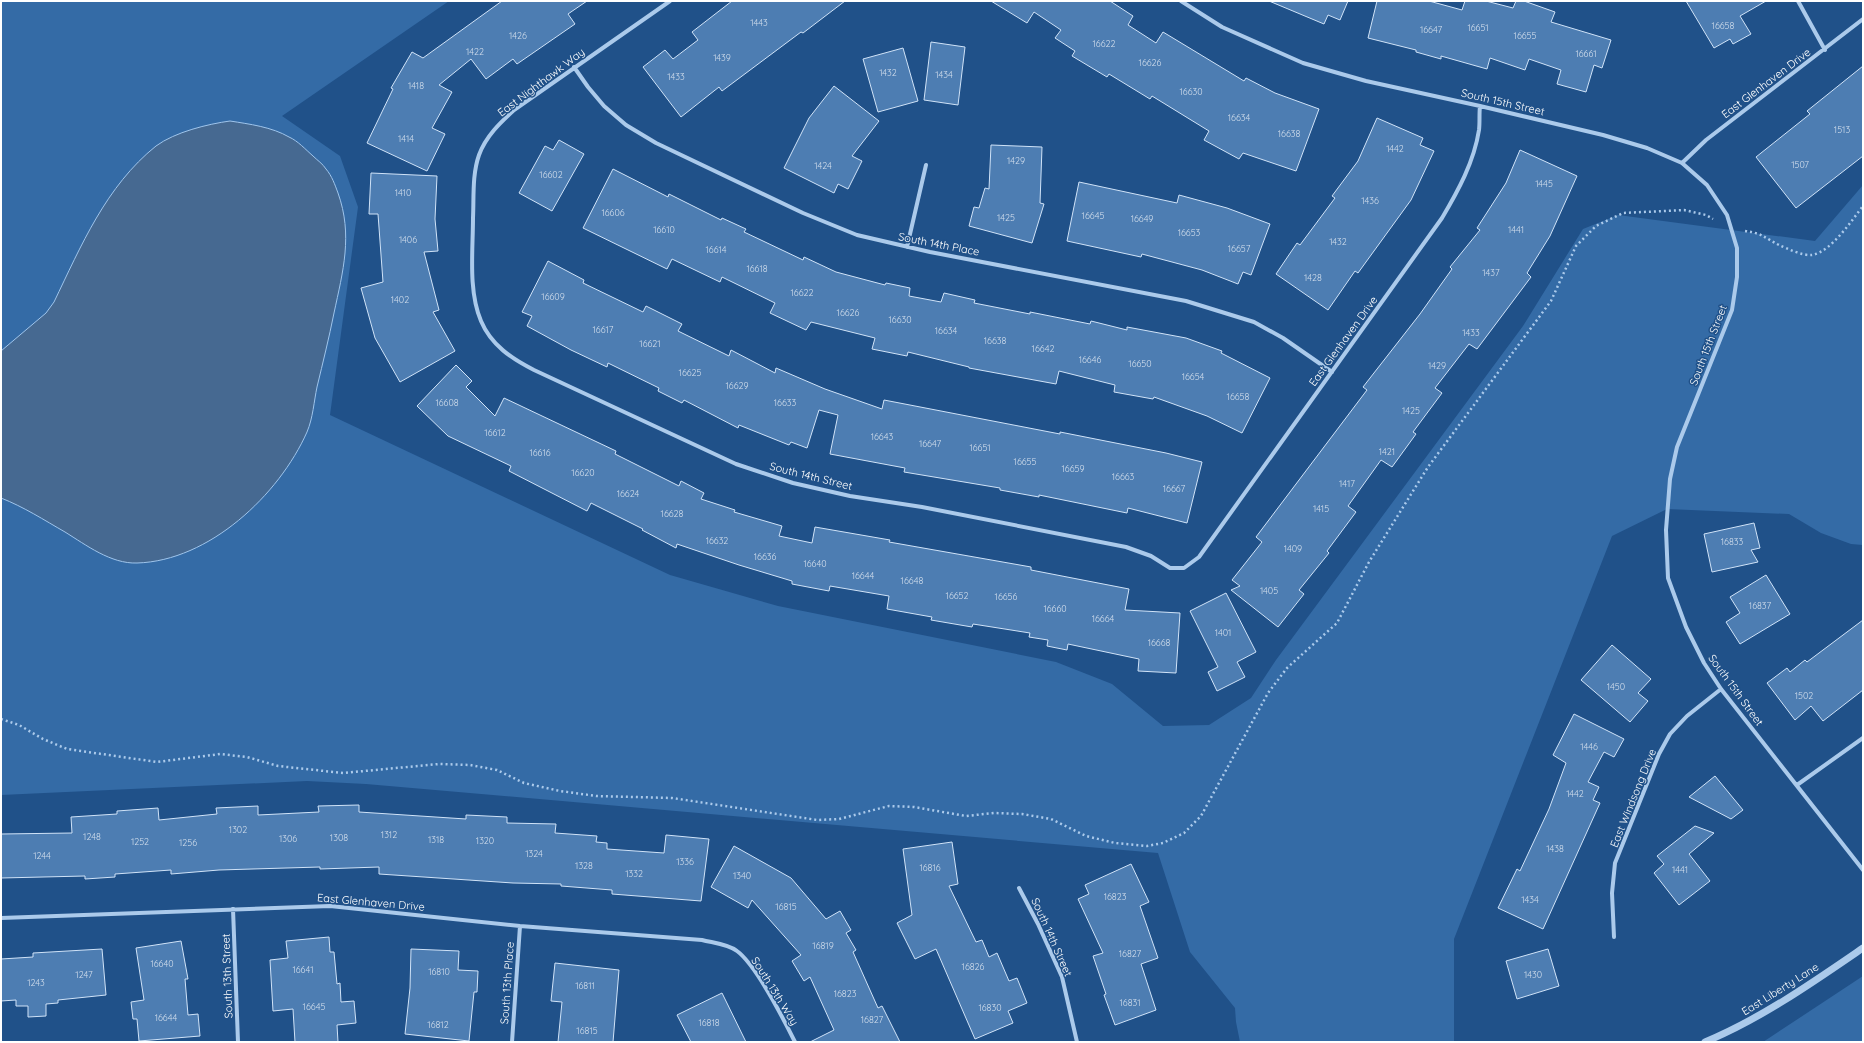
<svg xmlns="http://www.w3.org/2000/svg" width="1864" height="1043" font-family="Quicksand,sans-serif">
<style>
.green{fill:#346ba6}
.water{fill:#466991;stroke:#9fc5ec}
.building{fill:#4d7db2;stroke:#d0e3f8}
.lines{fill:none;stroke-linecap:round;stroke-linejoin:round}
.path{stroke:#abcaeb;stroke-width:2.5;stroke-dasharray:2 3;stroke-linecap:butt}
.minor{stroke:#abcaeb;stroke-width:4}
.tertiary{stroke:#abcaeb;stroke-width:7}
.labels{text-anchor:middle;dominant-baseline:central;stroke-width:3;stroke-linejoin:round;paint-order:stroke}
.number-label{font-size:9px;fill:#d2deec}
.street-label{font-size:11px;fill:#fff;stroke:#205189}
</style>
<rect width="100%" height="100%" fill="#205189"/>
<path class="green" d="M 1,1 L 449,1 L 282,116 L 340,156 L 358,207 L 330,415 L 670,575 L 778,606 L 1056,662 L 1112,684 L 1163,726 L 1209,725 L 1251,698 L 1276,660 L 1523,326 L 1583,229 L 1618,215 L 1815,241 L 1863,185 L 1863,545 L 1851,544 L 1821,533 L 1789,514 L 1667,509 L 1612,536 L 1454,939 L 1454,1042 L 1240,1042 L 1236,1022 L 1235,1008 L 1190,952 L 1158,853 L 366,784 L 307,781 L 1,795 Z
M 1863,976 L 1863,1042 L 1763,1042 Z"/>
<path class="water" d="M 230,121 C 249,124 272,127 289,137 C 298,141 305,149 313,156 C 317,160 323,164 326,169 C 332,176 335,185 338,193 C 353,235 343,271 334,313 C 329,338 323,362 317,387 C 314,401 313,418 307,432 C 279,495 209,561 137,563 C 111,564 86,545 65,532 C 44,520 24,507 1,498 L 1,351 L 46,313 L 54,302 C 81,246 106,186 156,146 C 175,132 208,124 230,121 Z"/>
<path class="building" d="M 502,1 L 587,1 L 568,14 L 575,24 L 517,64 L 513,59 L 486,79 L 471,59 L 439,85 L 452,92 L 432,128 L 445,134 L 427,171 L 367,143 L 393,89 L 391,88 L 412,52 L 423,58 Z
M 732,1 L 845,1 L 803,33 L 801,32 L 722,91 L 719,87 L 681,117 L 643,67 L 665,50 L 673,59 L 698,40 L 692,32 Z
M 991,1 L 1110,1 L 1133,16 L 1128,25 L 1156,43 L 1163,32 L 1244,81 L 1246,78 L 1275,93 L 1319,109 L 1296,171 L 1243,153 L 1239,159 L 1204,140 L 1209,131 L 1152,96 L 1150,99 L 1109,74 L 1107,77 L 1072,56 L 1075,51 L 1055,38 L 1061,30 L 1034,12 L 1027,23 Z
M 1269,1 L 1348,1 L 1340,20 L 1328,15 L 1324,24 Z
M 1377,1 L 1429,1 L 1462,10 L 1465,1 L 1486,1 L 1513,8 L 1516,1 L 1524,1 L 1555,12 L 1551,22 L 1611,40 L 1602,68 L 1594,65 L 1586,92 L 1557,84 L 1561,70 L 1529,59 L 1525,70 L 1490,58 L 1487,69 L 1441,56 L 1441,59 L 1416,52 L 1416,50 L 1368,38 Z
M 1686,1 L 1766,1 L 1740,16 L 1751,34 L 1733,44 L 1730,39 L 1714,48 Z
M 931,42 L 965,47 L 958,105 L 924,100 Z
M 903,48 L 918,101 L 878,112 L 863,59 Z
M 1863,66 L 1863,156 L 1796,208 L 1756,157 L 1810,114 L 1807,111 Z
M 834,86 L 879,121 L 852,156 L 862,161 L 848,189 L 838,184 L 834,193 L 784,168 L 809,118 Z
M 1377,118 L 1423,138 L 1420,145 L 1434,151 L 1411,200 L 1358,273 L 1355,271 L 1328,310 L 1276,274 L 1297,243 L 1300,245 L 1335,198 L 1332,196 L 1358,161 Z
M 559,140 L 584,154 L 552,211 L 519,193 L 545,146 L 553,150 Z
M 991,145 L 1042,147 L 1040,203 L 1044,204 L 1032,243 L 969,226 L 974,207 L 979,208 L 985,188 L 989,189 Z
M 1520,150 L 1577,176 L 1550,236 L 1527,273 L 1531,277 L 1477,349 L 1469,344 L 1435,388 L 1442,393 L 1413,432 L 1416,434 L 1392,467 L 1381,460 L 1348,506 L 1356,512 L 1327,551 L 1329,553 L 1299,590 L 1304,594 L 1278,627 L 1231,590 L 1240,586 L 1232,580 L 1262,542 L 1256,537 L 1367,390 L 1363,387 L 1420,314 L 1452,269 L 1450,267 L 1480,230 L 1477,228 L 1506,183 Z
M 613,169 L 668,197 L 669,194 L 721,220 L 722,218 L 746,229 L 744,232 L 803,260 L 804,257 L 836,272 L 885,285 L 886,283 L 910,288 L 909,296 L 941,302 L 944,293 L 975,300 L 974,303 L 1030,314 L 1030,312 L 1090,324 L 1091,321 L 1127,330 L 1127,327 L 1186,338 L 1222,351 L 1221,353 L 1270,378 L 1242,433 L 1207,416 L 1154,397 L 1153,399 L 1114,392 L 1115,385 L 1059,371 L 1056,384 L 969,368 L 969,367 L 908,352 L 907,356 L 872,349 L 875,338 L 811,322 L 806,330 L 770,313 L 775,303 L 722,277 L 720,282 L 672,259 L 667,269 L 583,228 Z
M 371,173 L 437,176 L 435,219 L 438,251 L 424,252 L 439,310 L 433,312 L 455,351 L 400,382 L 375,338 L 361,288 L 383,282 L 378,214 L 369,214 Z
M 1079,182 L 1177,203 L 1179,195 L 1227,208 L 1270,224 L 1251,275 L 1243,272 L 1238,284 L 1202,270 L 1142,254 L 1141,257 L 1067,241 Z
M 548,261 L 584,280 L 583,283 L 643,312 L 646,306 L 682,324 L 678,331 L 729,356 L 731,350 L 775,373 L 776,368 L 825,389 L 882,409 L 884,400 L 1060,434 L 1060,432 L 1166,453 L 1202,462 L 1187,523 L 1128,508 L 1127,513 L 1039,495 L 1039,497 L 1000,490 L 1000,488 L 904,472 L 905,468 L 830,454 L 838,415 L 819,410 L 807,448 L 791,442 L 789,445 L 739,425 L 738,428 L 684,400 L 682,403 L 658,391 L 659,388 L 608,363 L 607,367 L 571,350 L 527,326 L 532,316 L 522,312 Z
M 456,365 L 472,381 L 466,387 L 495,416 L 504,398 L 616,451 L 615,454 L 679,486 L 681,481 L 704,493 L 701,499 L 735,510 L 734,512 L 782,526 L 779,536 L 812,543 L 815,527 L 890,540 L 889,542 L 1031,567 L 1031,570 L 1129,589 L 1125,610 L 1180,613 L 1176,673 L 1138,671 L 1139,659 L 1068,644 L 1067,650 L 1047,646 L 1048,640 L 1029,637 L 1030,633 L 973,624 L 972,627 L 931,620 L 932,617 L 887,609 L 889,596 L 830,586 L 829,591 L 792,584 L 792,581 L 739,565 L 677,544 L 676,548 L 642,530 L 643,529 L 591,503 L 587,511 L 509,471 L 511,466 L 448,436 L 417,406 Z
M 1754,523 L 1760,548 L 1751,550 L 1758,562 L 1712,572 L 1704,534 Z
M 1766,575 L 1790,614 L 1740,644 L 1726,622 L 1740,613 L 1730,597 Z
M 1226,593 L 1256,652 L 1237,662 L 1245,677 L 1217,691 L 1208,672 L 1218,667 L 1190,611 Z
M 1863,620 L 1863,690 L 1823,721 L 1811,706 L 1795,720 L 1767,683 L 1787,668 L 1790,672 L 1805,660 L 1807,662 Z
M 1612,645 L 1651,679 L 1638,693 L 1648,701 L 1630,722 L 1581,680 Z
M 1574,714 L 1624,739 L 1614,757 L 1604,752 L 1588,782 L 1599,787 L 1593,800 L 1600,803 L 1543,929 L 1498,908 L 1517,869 L 1520,871 L 1549,809 L 1566,763 L 1553,755 Z
M 1715,776 L 1743,810 L 1731,819 L 1689,797 Z
M 359,805 L 359,812 L 466,819 L 466,815 L 507,817 L 507,823 L 556,824 L 555,833 L 597,836 L 596,842 L 607,843 L 607,849 L 664,853 L 666,835 L 709,839 L 701,901 L 612,894 L 612,890 L 561,886 L 561,884 L 513,883 L 379,874 L 379,867 L 320,869 L 320,867 L 219,870 L 171,874 L 171,870 L 115,874 L 115,877 L 85,879 L 85,876 L 1,878 L 1,834 L 72,833 L 71,817 L 117,814 L 117,811 L 158,808 L 159,820 L 217,814 L 216,808 L 258,806 L 258,815 L 319,812 L 318,806 Z
M 1695,826 L 1714,833 L 1689,854 L 1710,881 L 1679,905 L 1654,873 L 1664,864 L 1657,856 Z
M 952,842 L 958,884 L 949,886 L 976,942 L 982,940 L 989,957 L 997,953 L 1009,981 L 1017,978 L 1027,1003 L 1008,1011 L 1013,1023 L 975,1039 L 936,949 L 915,959 L 897,923 L 912,915 L 903,849 Z
M 734,846 L 791,878 L 826,919 L 840,911 L 851,930 L 846,933 L 856,950 L 853,952 L 878,1008 L 882,1006 L 900,1042 L 810,1042 L 834,1030 L 810,977 L 804,981 L 792,961 L 801,955 L 752,900 L 748,908 L 711,887 Z
M 1131,864 L 1149,902 L 1140,906 L 1158,958 L 1141,964 L 1156,1010 L 1115,1025 L 1104,995 L 1106,994 L 1093,956 L 1103,953 L 1078,899 L 1089,894 L 1085,885 Z
M 329,937 L 330,952 L 334,952 L 337,984 L 340,983 L 341,1002 L 354,1001 L 356,1023 L 337,1025 L 338,1042 L 295,1042 L 293,1009 L 273,1011 L 270,960 L 288,958 L 286,941 Z
M 181,941 L 188,979 L 185,979 L 188,1015 L 198,1014 L 200,1036 L 139,1041 L 137,1019 L 133,1019 L 131,1002 L 144,1000 L 136,948 Z
M 102,949 L 106,995 L 58,1000 L 58,1003 L 46,1004 L 46,1016 L 28,1017 L 28,1006 L 16,1006 L 16,1000 L 1,1001 L 1,959 L 33,957 L 33,953 Z
M 411,949 L 459,951 L 458,970 L 478,971 L 477,992 L 474,992 L 469,1041 L 405,1034 L 410,988 Z
M 1548,949 L 1559,986 L 1517,999 L 1506,961 Z
M 555,963 L 619,970 L 613,1042 L 558,1042 L 562,1002 L 551,1001 Z
M 722,993 L 746,1042 L 691,1042 L 677,1015 Z"/>
<g class="lines">
<path class="path" d="M 1745,231 C 1762,233 1765,238 1779,245 C 1788,249 1803,256 1812,255 C 1831,252 1852,220 1863,206
M 1,719 L 19,725 L 43,739 L 67,749 L 157,762 L 220,754 L 247,757 L 278,766 L 343,773 L 439,764 L 470,765 L 497,770 L 524,783 L 560,791 L 596,796 L 672,798 L 817,820 L 839,819 L 889,806 L 914,807 L 966,816 L 994,813 L 1022,814 L 1051,819 L 1086,836 L 1115,843 L 1147,846 L 1163,843 L 1184,833 L 1201,816 L 1268,693 L 1287,668 L 1337,623 L 1369,562 L 1428,467 L 1551,301 L 1576,246 L 1596,226 L 1623,213 L 1684,210 L 1706,215 L 1713,219"/>
<path class="minor" d="M 670,1 L 514,110 C 500,123 486,136 479,155 C 472,175 474,197 473,218 C 473,251 468,290 481,321 C 491,345 512,359 534,370 L 736,464 L 793,483 L 850,496 L 922,507 L 1126,547 L 1151,556 L 1170,568 L 1184,568 L 1199,557 L 1442,218 C 1458,191 1474,162 1479,130 C 1480,122 1479,114 1480,106
M 1181,1 L 1222,27 L 1303,63 L 1366,81 L 1480,106 L 1603,135 L 1647,148 L 1682,163 L 1707,185 L 1727,215 L 1737,248 L 1737,277 L 1732,310 L 1677,447 L 1670,479 L 1666,530 L 1668,578 L 1686,627 L 1704,663 L 1721,689 L 1863,870
M 1798,1 L 1825,50
M 574,67 L 588,87 L 604,106 L 626,125 L 656,143 L 803,213 L 857,235 L 930,252 L 1186,301 L 1254,322 L 1283,338 L 1332,372
M 1682,163 L 1706,140 L 1863,19
M 907,247 L 926,165
M 1797,785 L 1863,738
M 1019,888 L 1038,924 L 1062,977 L 1077,1042
M 233,909 L 238,1042
M 1,918 L 330,906 L 520,926 L 702,940 C 714,943 728,944 737,951 C 756,965 784,1020 795,1042
M 1614,937 L 1612,893 L 1615,863 L 1659,754 L 1670,734 L 1687,716 L 1721,689
M 512,1042 L 520,926"/>
<path class="tertiary" d="M 1705,1042 C 1762,1018 1812,983 1863,948"/>
</g>
<g class="labels">
<g class="number-label">
<text x="759" y="22">1443</text>
<text x="1723" y="25">16658</text>
<text x="1478" y="27">16651</text>
<text x="1431" y="29">16647</text>
<text x="518" y="35">1426</text>
<text x="1525" y="35">16655</text>
<text x="1104" y="43">16622</text>
<text x="475" y="51">1422</text>
<text x="1586" y="53">16661</text>
<text x="722" y="57">1439</text>
<text x="1150" y="62">16626</text>
<text x="888" y="72">1432</text>
<text x="944" y="74">1434</text>
<text x="676" y="76">1433</text>
<text x="416" y="85">1418</text>
<text x="1191" y="91">16630</text>
<text x="1239" y="117">16634</text>
<text x="1842" y="129">1513</text>
<text x="1289" y="133">16638</text>
<text x="406" y="138">1414</text>
<text x="1395" y="148">1442</text>
<text x="1016" y="160">1429</text>
<text x="1800" y="164">1507</text>
<text x="823" y="165">1424</text>
<text x="551" y="174">16602</text>
<text x="1544" y="183">1445</text>
<text x="403" y="192">1410</text>
<text x="1370" y="200">1436</text>
<text x="613" y="212">16606</text>
<text x="1093" y="215">16645</text>
<text x="1006" y="217">1425</text>
<text x="1142" y="218">16649</text>
<text x="664" y="229">16610</text>
<text x="1516" y="229">1441</text>
<text x="1189" y="232">16653</text>
<text x="408" y="239">1406</text>
<text x="1338" y="241">1432</text>
<text x="1239" y="248">16657</text>
<text x="716" y="249">16614</text>
<text x="757" y="268">16618</text>
<text x="1491" y="272">1437</text>
<text x="1313" y="277">1428</text>
<text x="802" y="292">16622</text>
<text x="553" y="296">16609</text>
<text x="400" y="299">1402</text>
<text x="848" y="312">16626</text>
<text x="900" y="319">16630</text>
<text x="603" y="329">16617</text>
<text x="946" y="330">16634</text>
<text x="1471" y="332">1433</text>
<text x="995" y="340">16638</text>
<text x="650" y="343">16621</text>
<text x="1043" y="348">16642</text>
<text x="1090" y="359">16646</text>
<text x="1140" y="363">16650</text>
<text x="1437" y="365">1429</text>
<text x="690" y="372">16625</text>
<text x="1193" y="376">16654</text>
<text x="737" y="385">16629</text>
<text x="1238" y="396">16658</text>
<text x="447" y="402">16608</text>
<text x="785" y="402">16633</text>
<text x="1411" y="410">1425</text>
<text x="495" y="432">16612</text>
<text x="882" y="436">16643</text>
<text x="930" y="443">16647</text>
<text x="980" y="447">16651</text>
<text x="1387" y="451">1421</text>
<text x="540" y="452">16616</text>
<text x="1025" y="461">16655</text>
<text x="1073" y="468">16659</text>
<text x="583" y="472">16620</text>
<text x="1123" y="476">16663</text>
<text x="1347" y="483">1417</text>
<text x="1174" y="488">16667</text>
<text x="628" y="493">16624</text>
<text x="1321" y="508">1415</text>
<text x="672" y="513">16628</text>
<text x="717" y="540">16632</text>
<text x="1732" y="541">16833</text>
<text x="1293" y="548">1409</text>
<text x="765" y="556">16636</text>
<text x="815" y="563">16640</text>
<text x="863" y="575">16644</text>
<text x="912" y="580">16648</text>
<text x="1269" y="590">1405</text>
<text x="957" y="595">16652</text>
<text x="1006" y="596">16656</text>
<text x="1760" y="605">16837</text>
<text x="1055" y="608">16660</text>
<text x="1103" y="618">16664</text>
<text x="1223" y="632">1401</text>
<text x="1159" y="642">16668</text>
<text x="1616" y="686">1450</text>
<text x="1804" y="695">1502</text>
<text x="1589" y="746">1446</text>
<text x="1575" y="793">1442</text>
<text x="238" y="829">1302</text>
<text x="389" y="834">1312</text>
<text x="92" y="836">1248</text>
<text x="339" y="837">1308</text>
<text x="288" y="838">1306</text>
<text x="436" y="839">1318</text>
<text x="485" y="840">1320</text>
<text x="140" y="841">1252</text>
<text x="188" y="842">1256</text>
<text x="1555" y="848">1438</text>
<text x="534" y="853">1324</text>
<text x="42" y="855">1244</text>
<text x="685" y="861">1336</text>
<text x="584" y="865">1328</text>
<text x="930" y="867">16816</text>
<text x="1680" y="869">1441</text>
<text x="634" y="873">1332</text>
<text x="742" y="875">1340</text>
<text x="1115" y="896">16823</text>
<text x="1530" y="899">1434</text>
<text x="786" y="906">16815</text>
<text x="823" y="945">16819</text>
<text x="1130" y="953">16827</text>
<text x="162" y="963">16640</text>
<text x="973" y="966">16826</text>
<text x="303" y="969">16641</text>
<text x="439" y="971">16810</text>
<text x="84" y="974">1247</text>
<text x="1533" y="974">1430</text>
<text x="36" y="982">1243</text>
<text x="585" y="985">16811</text>
<text x="845" y="993">16823</text>
<text x="1130" y="1002">16831</text>
<text x="314" y="1006">16645</text>
<text x="990" y="1007">16830</text>
<text x="166" y="1017">16644</text>
<text x="872" y="1019">16827</text>
<text x="709" y="1022">16818</text>
<text x="438" y="1024">16812</text>
<text x="587" y="1030">16815</text>
</g>
<g class="street-label">
<text transform="translate(541 82) rotate(-37)">East Nighthawk Way</text>
<text transform="translate(1766 83) rotate(-37)">East Glenhaven Drive</text>
<text transform="translate(1503 102) rotate(13)">South 15th Street</text>
<text transform="translate(939 244) rotate(11)">South 14th Place</text>
<text transform="translate(1343 341) rotate(-54)">East Glenhaven Drive</text>
<text transform="translate(1708 345) rotate(-69)">South 15th Street</text>
<text transform="translate(811 476) rotate(14)">South 14th Street</text>
<text transform="translate(1736 690) rotate(54)">South 15th Street</text>
<text transform="translate(1633 798) rotate(-68)">East Windsong Drive</text>
<text transform="translate(371 902) rotate(5)">East Glenhaven Drive</text>
<text transform="translate(1052 937) rotate(66)">South 14th Street</text>
<text transform="translate(227 976) rotate(-92)">South 13th Street</text>
<text transform="translate(507 983) rotate(-86)">South 13th Place</text>
<text transform="translate(1780 989) rotate(-32)">East Liberty Lane</text>
<text transform="translate(775 991) rotate(58)">South 13th Way</text>
</g>
</g>
<rect width="1864" height="1043" fill="none" stroke="#ffffff" stroke-width="4"/>
</svg>
